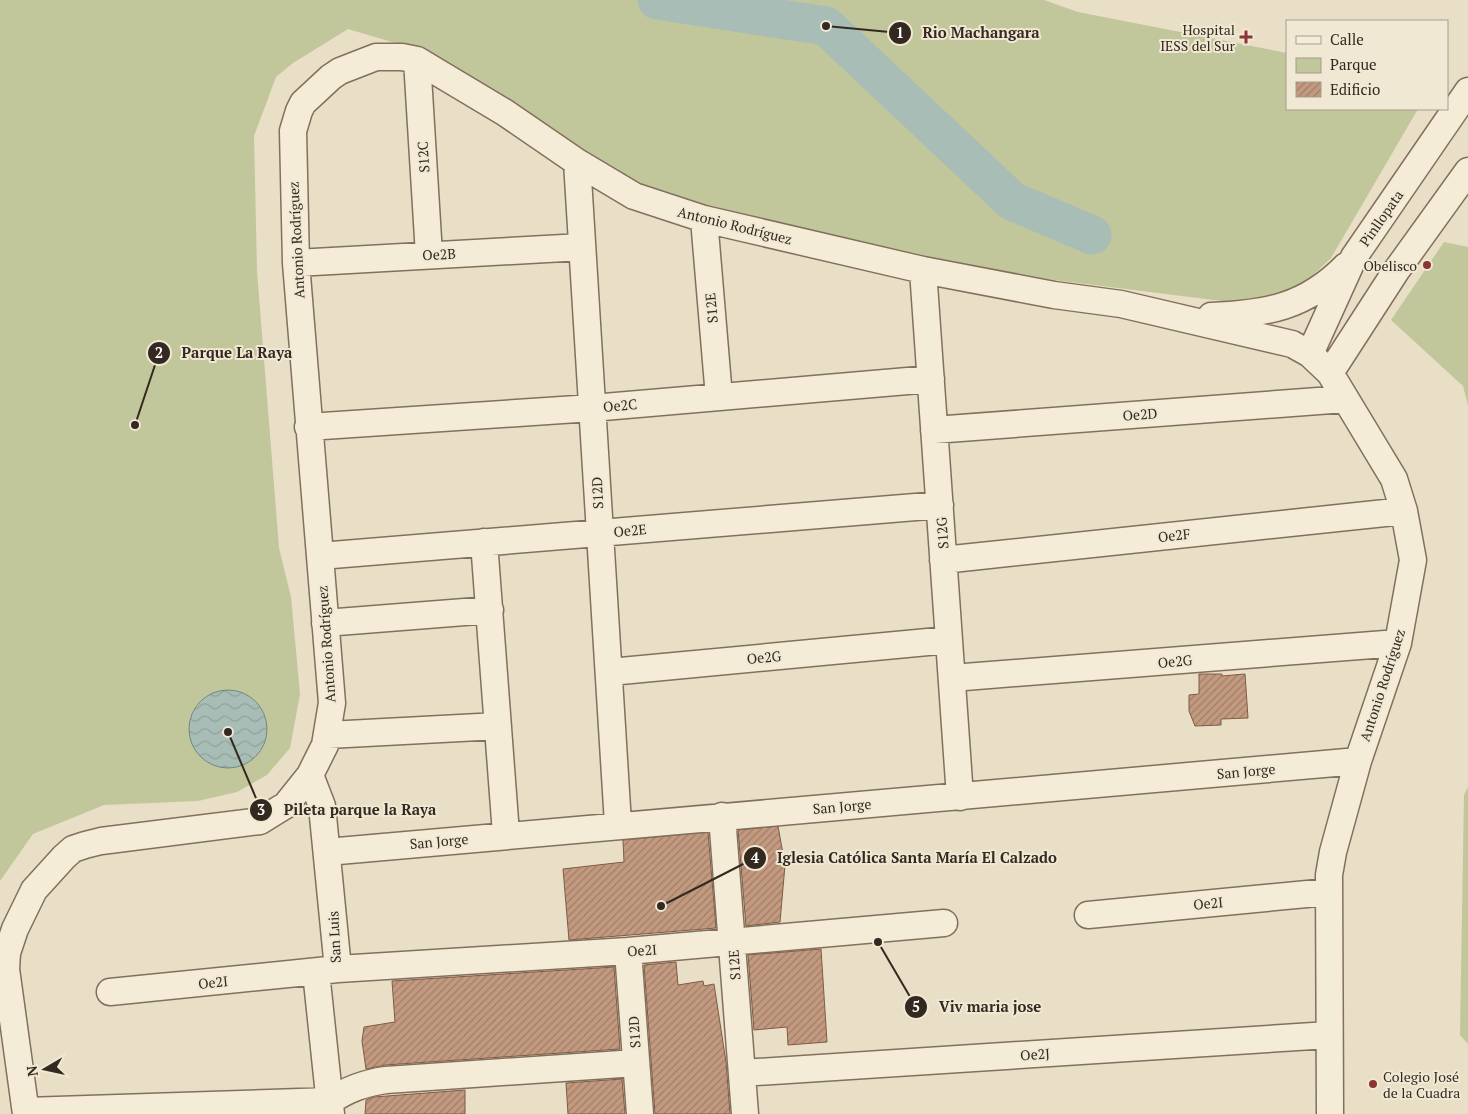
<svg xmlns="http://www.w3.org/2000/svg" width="1468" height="1114" font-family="'PT Serif',serif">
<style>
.green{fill:#c2c69b}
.water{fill:url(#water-waves);stroke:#6e8a83}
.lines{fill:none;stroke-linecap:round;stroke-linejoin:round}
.river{stroke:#a7bdb6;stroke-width:39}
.building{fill:url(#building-hatch);stroke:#7f5b46}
.minor-casing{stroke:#82705d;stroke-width:29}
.minor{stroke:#f5ecd8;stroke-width:26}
.poi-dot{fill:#8b3436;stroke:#f1e8d4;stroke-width:2}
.labels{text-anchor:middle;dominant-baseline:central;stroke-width:4;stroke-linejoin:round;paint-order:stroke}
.poi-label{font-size:14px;fill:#342920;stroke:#f1e8d4;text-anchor:end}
.street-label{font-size:14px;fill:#342920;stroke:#f1e8d4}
.leader{fill:none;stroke:#342920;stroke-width:2}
.callout-dot{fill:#342920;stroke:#f1e8d4;stroke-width:2}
.mark-label{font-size:15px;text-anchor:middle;font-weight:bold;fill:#fff}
.callout-label{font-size:15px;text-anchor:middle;font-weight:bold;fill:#342920;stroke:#f1e8d4;stroke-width:4;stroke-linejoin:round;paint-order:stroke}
</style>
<defs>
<pattern id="water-waves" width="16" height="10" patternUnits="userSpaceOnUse" patternTransform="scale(1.25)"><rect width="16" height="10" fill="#a7bdb6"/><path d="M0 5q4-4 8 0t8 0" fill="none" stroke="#90a29c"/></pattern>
<pattern id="building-hatch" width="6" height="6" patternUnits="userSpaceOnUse" patternTransform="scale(1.25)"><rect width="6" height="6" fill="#c39a80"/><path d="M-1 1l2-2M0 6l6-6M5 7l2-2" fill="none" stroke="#9f7e68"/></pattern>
</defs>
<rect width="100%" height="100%" fill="#e9dec6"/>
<path class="green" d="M 0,0 L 1044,0 L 1078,12 L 1287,53 L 1287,109 L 1418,109 L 1331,258 L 1292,295 L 1238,303 L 927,264 L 705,216 L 576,153 L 429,53 L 348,29 L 293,63 L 276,77 L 254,136 L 257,271 L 279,548 L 291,597 L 300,694 L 290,748 L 267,775 L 237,792 L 198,801 L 104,805 L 33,834 L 0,881 Z
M 1444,242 L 1468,247 L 1468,405 L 1463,386 L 1391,320 Z
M 1468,787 L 1468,1044 L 1460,1035 L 1464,795 Z"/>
<path class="water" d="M189 729a39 39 0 1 1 78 0a39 39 0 1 1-78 0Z"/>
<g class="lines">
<path class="river" d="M 657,0 L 826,26 L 1012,201 L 1092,235"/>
</g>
<path class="building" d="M 1199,674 L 1222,674 L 1222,676 L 1245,674 L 1248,718 L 1221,719 L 1221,725 L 1195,726 L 1189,711 L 1189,695 L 1199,694 Z
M 778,826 L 785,865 L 780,922 L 746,926 L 738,830 Z
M 708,832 L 716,928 L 569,940 L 563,869 L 624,862 L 623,840 Z
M 821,949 L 827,1042 L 788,1045 L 787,1027 L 754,1030 L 748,955 Z
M 676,962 L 678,985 L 703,981 L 704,986 L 714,984 L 726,1062 L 730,1114 L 655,1114 L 644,965 Z
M 614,967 L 620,1049 L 385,1065 L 366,1069 L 362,1041 L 364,1027 L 395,1022 L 392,981 Z
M 622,1079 L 625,1114 L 568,1114 L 566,1083 Z
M 465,1090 L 465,1114 L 365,1114 L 366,1100 L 374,1097 Z"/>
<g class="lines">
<defs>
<path id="minor" d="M 417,60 L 429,255
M 577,162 L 618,824
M 704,219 L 719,397
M 296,263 L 582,247
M 923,270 L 960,797
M 1211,316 C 1266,314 1306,307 1346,266
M 1310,354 L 1354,257 L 1468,91
M 1330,373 L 1396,271 L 1468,171
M 308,427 L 592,408 L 931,379
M 934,430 L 1345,399
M 484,542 L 506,834
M 320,556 L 940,505
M 943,560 L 1404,511
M 325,623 L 490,610
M 610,672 L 949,640
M 952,678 L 1398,643
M 328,735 L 498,726
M 722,816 L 745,1114
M 327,852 C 670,819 1014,792 1358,761
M 1088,915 L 1328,892
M 628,951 L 640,1114
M 338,969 L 628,951 L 944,923
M 316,972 L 331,1114
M 110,992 L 338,969 L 322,806 L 310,775
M 742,1073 L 1329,1035
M 330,1101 C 348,1089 364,1083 386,1080 L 636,1063
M 26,1111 L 330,1101
M 26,1114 L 6,969 L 7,953 L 15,929 L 34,890 L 64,857 L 73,849 L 85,845 L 101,841 L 260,821 L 268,816 L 286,805 L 310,775 L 325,745 L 332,703 L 296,263 L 293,131 L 299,111 L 303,103 L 331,77 L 340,71 L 376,57 L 402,57 L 417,60 L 504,112 L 577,162 L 634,196 L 704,219 L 923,270 L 1054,295 L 1121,304 L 1292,344 L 1310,354 L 1330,373 L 1394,479 L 1404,511 L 1413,560 L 1398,643 L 1358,761 L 1333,852 L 1329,875 L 1330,1114"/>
</defs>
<use href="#minor" class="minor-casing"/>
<use href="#minor" class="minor"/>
</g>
<g class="poi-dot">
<path d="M1243.5 29.5h5v5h5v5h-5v5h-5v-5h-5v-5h5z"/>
<circle cx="1427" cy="265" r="5"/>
<circle cx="1373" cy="1084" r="5"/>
</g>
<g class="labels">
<g class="poi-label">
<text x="1235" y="29">Hospital<tspan x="1235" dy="16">IESS del Sur</tspan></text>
<text x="1417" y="265">Obelisco</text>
<text x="1383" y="1076" text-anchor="start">Colegio José<tspan x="1383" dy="16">de la Cuadra</tspan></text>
</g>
<g class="street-label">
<text transform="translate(423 157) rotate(-94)">S12C</text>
<text transform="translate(1381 218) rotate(-55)">Pinllopata</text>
<text transform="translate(735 225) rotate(14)">Antonio Rodríguez</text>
<text transform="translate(296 240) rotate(-93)">Antonio Rodríguez</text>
<text transform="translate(439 254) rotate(-3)">Oe2B</text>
<text transform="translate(711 308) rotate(-95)">S12E</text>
<text transform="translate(620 405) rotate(-5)">Oe2C</text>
<text transform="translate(1140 414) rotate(-4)">Oe2D</text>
<text transform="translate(597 493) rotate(-93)">S12D</text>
<text transform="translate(630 530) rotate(-5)">Oe2E</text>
<text transform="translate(942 533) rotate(-94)">S12G</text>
<text transform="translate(1174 535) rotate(-6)">Oe2F</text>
<text transform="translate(326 644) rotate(-94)">Antonio Rodríguez</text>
<text transform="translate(764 657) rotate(-5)">Oe2G</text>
<text transform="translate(1175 661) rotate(-5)">Oe2G</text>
<text transform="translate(1382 685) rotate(-72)">Antonio Rodríguez</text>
<text transform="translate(1246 771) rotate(-5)">San Jorge</text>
<text transform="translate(842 806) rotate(-5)">San Jorge</text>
<text transform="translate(439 841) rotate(-5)">San Jorge</text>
<text transform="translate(1208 903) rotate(-5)">Oe2I</text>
<text transform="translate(334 937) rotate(-93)">San Luis</text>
<text transform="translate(642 950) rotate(-4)">Oe2I</text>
<text transform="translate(734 965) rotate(-94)">S12E</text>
<text transform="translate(213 982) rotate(-6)">Oe2I</text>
<text transform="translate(634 1032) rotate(-94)">S12D</text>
<text transform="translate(1035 1054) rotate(-4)">Oe2J</text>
</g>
</g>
<path class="leader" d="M826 26L900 33M135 425L159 353M228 732L261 810M661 906L755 858M878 942L916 1007"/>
<g class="callout-dot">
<circle cx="826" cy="26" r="5"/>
<circle cx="135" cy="425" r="5"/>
<circle cx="228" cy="732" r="5"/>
<circle cx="661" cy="906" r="5"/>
<circle cx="878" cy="942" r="5"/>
<circle cx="900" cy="33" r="12"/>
<circle cx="159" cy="353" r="12"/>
<circle cx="261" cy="810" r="12"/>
<circle cx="755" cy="858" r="12"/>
<circle cx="916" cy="1007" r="12"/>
</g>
<g class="mark-label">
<text x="900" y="38">1</text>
<text x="159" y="358">2</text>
<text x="261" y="815">3</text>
<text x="755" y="863">4</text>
<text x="916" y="1012">5</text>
</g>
<g class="callout-label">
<text x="981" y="38">Rio Machangara</text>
<text x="237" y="358">Parque La Raya</text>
<text x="360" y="815">Pileta parque la Raya</text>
<text x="917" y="863">Iglesia Católica Santa María El Calzado</text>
<text x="990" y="1012">Viv maria jose</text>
</g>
<rect x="1286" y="20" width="162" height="90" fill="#f1e8d4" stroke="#a59c8c"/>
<rect x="1296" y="36" width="25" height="8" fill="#f5ecd8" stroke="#a59c8c"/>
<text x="1330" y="45" font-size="15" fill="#342920">Calle</text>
<rect x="1296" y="58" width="25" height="15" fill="#c2c69b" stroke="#a59c8c"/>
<text x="1330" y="70" font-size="15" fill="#342920">Parque</text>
<rect x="1296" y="82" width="25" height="15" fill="url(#building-hatch)" stroke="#a59c8c"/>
<text x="1330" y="95" font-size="15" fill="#342920">Edificio</text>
<g transform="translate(45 1069) rotate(261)" stroke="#f1e8d4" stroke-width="4" paint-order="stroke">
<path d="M0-4L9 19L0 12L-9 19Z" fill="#342920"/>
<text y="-8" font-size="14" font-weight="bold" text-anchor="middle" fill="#342920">N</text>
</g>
</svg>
